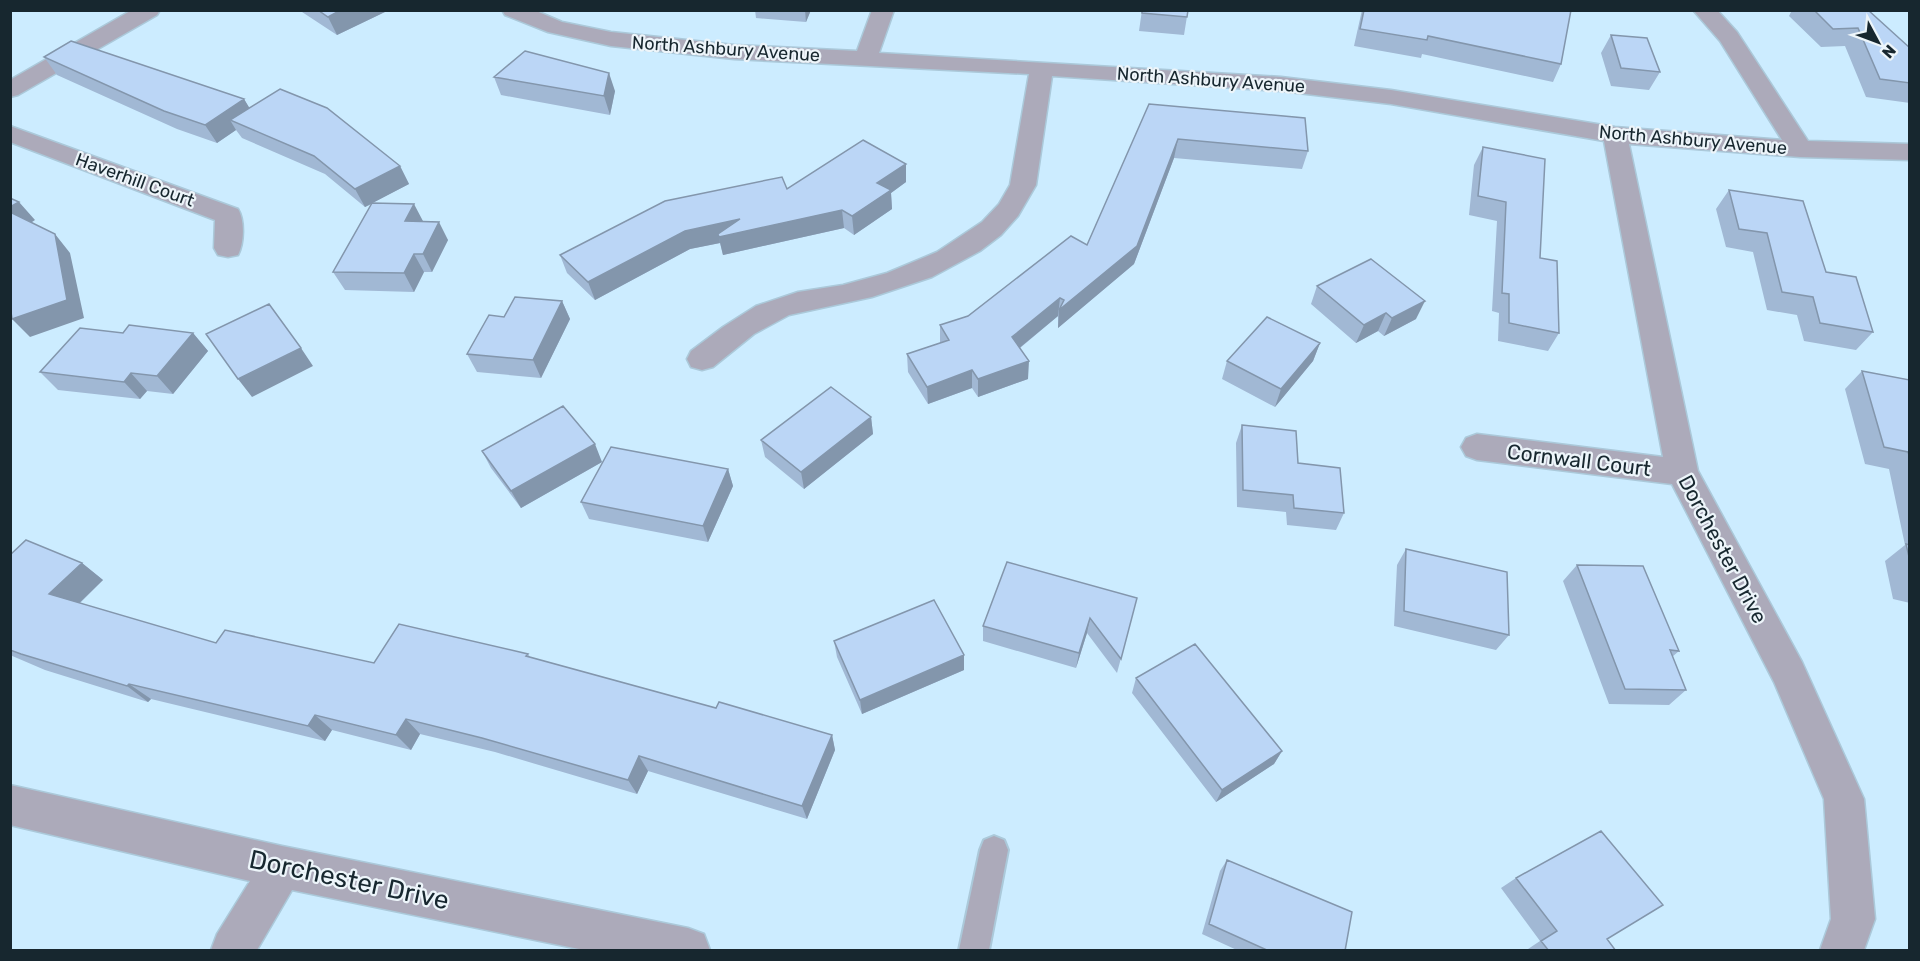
<svg xmlns="http://www.w3.org/2000/svg" width="1920" height="961" font-family="Rubik,sans-serif">
<style>
.lines{fill:none;stroke-linecap:round;stroke-linejoin:round}
.service-casing{stroke:#abc9da;stroke-width:4}
.minor-casing{stroke:#abc9da;stroke-width:3}
.service{fill:#acaaba;fill-rule:evenodd}
.minor{fill:#acaaba;fill-rule:evenodd}
.wall{fill:#a1b8d4}
.shaded-wall{fill:#8396ac}
.building{fill:#bbd6f6;stroke:#8396ac;stroke-width:1.5}
.labels{text-anchor:middle;dominant-baseline:central;stroke-width:4.5;stroke-linejoin:round;paint-order:stroke}
.far-street-label{font-size:18px;fill:#17272f;stroke:#edf5fa}
.street-label{font-size:21px;fill:#17272f;stroke:#edf5fa}
.near-street-label{font-size:26px;fill:#17272f;stroke:#edf5fa}
</style>
<rect width="100%" height="100%" fill="#ccecff"/>
<g class="lines">
<defs>
<path id="service" d="M 994,836 L 1004,840 L 1008,850 L 989,950 L 959,950 L 980,850 L 984,840 Z"/>
<path id="minor" d="M 132,10 L 160,10 L 157,15 L 18,95 L 10,97 L 10,80 Z
M 502,10 L 534,10 L 562,22 L 611,32 L 734,45 L 857,51 L 872,10 L 894,10 L 879,53 L 1281,77 L 1391,90 L 1615,127 L 1782,140 L 1720,41 L 1693,10 L 1717,10 L 1737,32 L 1808,141 L 1910,144 L 1910,160 L 1800,157 L 1629,144 L 1698,471 L 1802,662 L 1864,799 L 1875,919 L 1864,950 L 1820,950 L 1831,919 L 1824,799 L 1774,682 L 1672,484 L 1477,460 L 1466,456 L 1461,447 L 1466,438 L 1477,434 L 1663,457 L 1604,141 L 1391,104 L 1281,91 L 1052,76 L 1036,185 L 1018,216 L 1001,235 L 980,251 L 932,277 L 872,297 L 789,315 L 754,334 L 713,367 L 702,370 L 691,367 L 687,359 L 691,351 L 723,327 L 756,306 L 798,292 L 843,285 L 887,273 L 937,252 L 982,222 L 999,204 L 1010,185 L 1029,74 L 734,59 L 611,46 L 548,32 L 505,15 Z
M 10,126 L 238,209 C 245,220 244,244 238,255 L 228,257 L 218,255 L 214,248 L 215,220 L 10,142 Z
M 10,785 L 282,846 L 688,928 L 704,934 L 710,950 L 584,950 L 292,890 L 257,950 L 211,950 L 217,934 L 250,881 L 10,825 Z"/>
</defs>
<use href="#service" class="service-casing"/>
<use href="#minor" class="minor-casing"/>
<use href="#service" class="service"/>
<use href="#minor" class="minor"/>
</g>
<path class="wall" d="M 299,10 L 387,10 L 387,11 L 337,35 Z
M 755,10 L 811,10 L 806,22 L 756,18 Z
M 1142,10 L 1188,10 L 1184,35 L 1139,31 Z
M 1362,10 L 1571,10 L 1561,64 L 1553,82 L 1422,54 L 1421,58 L 1354,46 Z
M 1792,10 L 1868,10 L 1910,48 L 1910,103 L 1866,97 L 1845,46 L 1821,47 L 1789,16 Z
M 1611,35 L 1660,72 L 1649,90 L 1611,86 L 1601,53 Z
M 44,57 L 244,99 L 249,108 L 400,166 L 409,184 L 372,203 L 423,221 L 448,240 L 432,272 L 424,272 L 414,292 L 345,290 L 333,272 L 372,204 L 365,207 L 325,174 L 242,138 L 236,130 L 217,143 L 177,129 L 57,75 Z
M 494,77 L 615,91 L 610,115 L 501,95 Z
M 1149,104 L 1308,151 L 1302,169 L 1174,158 L 1134,264 L 1058,328 L 1058,316 L 1020,348 L 1028,379 L 978,397 L 972,388 L 928,404 L 908,372 L 907,354 L 940,343 L 940,325 L 968,316 L 1087,245 Z
M 1483,147 L 1540,258 L 1559,333 L 1548,351 L 1498,341 L 1499,313 L 1492,311 L 1497,221 L 1469,215 L 1474,165 Z
M 906,182 L 891,193 L 892,209 L 854,235 L 844,228 L 723,255 L 720,243 L 690,249 L 595,300 L 567,273 L 560,255 L 787,189 Z
M 1729,190 L 1826,272 L 1873,332 L 1856,350 L 1804,341 L 1797,315 L 1767,310 L 1753,252 L 1726,247 L 1716,209 Z
M 1317,286 L 1416,319 L 1384,336 L 1378,331 L 1356,343 L 1311,304 Z
M 562,301 L 570,319 L 541,378 L 477,372 L 467,354 L 504,317 Z
M 123,333 L 193,333 L 208,351 L 173,394 L 147,391 L 140,399 L 58,390 L 40,372 Z
M 1320,343 L 1313,361 L 1275,407 L 1222,379 L 1227,361 Z
M 1862,371 L 1910,380 L 1910,603 L 1893,599 L 1885,561 L 1905,545 L 1889,469 L 1865,464 L 1845,389 Z
M 871,417 L 873,434 L 804,489 L 765,457 L 761,440 Z
M 1242,425 L 1298,463 L 1344,513 L 1336,530 L 1287,525 L 1286,512 L 1237,507 L 1236,443 Z
M 482,451 L 602,462 L 521,508 L 491,468 Z
M 728,469 L 733,486 L 708,542 L 589,519 L 581,502 Z
M 1406,549 L 1509,635 L 1496,650 L 1394,626 L 1397,565 Z
M 10,555 L 82,563 L 103,580 L 80,603 L 216,643 L 374,663 L 528,654 L 530,657 L 716,708 L 832,735 L 835,750 L 807,819 L 648,771 L 637,794 L 495,752 L 420,734 L 411,750 L 332,730 L 325,741 L 151,699 L 148,702 L 45,670 L 10,655 Z
M 1577,565 L 1679,651 L 1672,657 L 1686,690 L 1669,705 L 1609,704 L 1563,581 Z
M 1137,598 L 1117,673 L 1087,633 L 1076,668 L 983,641 L 983,626 Z
M 834,641 L 964,655 L 964,670 L 862,714 L 837,657 Z
M 1136,678 L 1282,751 L 1274,764 L 1216,802 L 1132,693 Z
M 1227,860 L 1345,951 L 1239,951 L 1202,934 L 1220,871 Z
M 1516,878 L 1607,939 L 1616,951 L 1525,951 L 1540,941 L 1501,888 Z"/>
<path class="shaded-wall" d="M 341,10 L 387,10 L 387,11 L 337,35 L 328,17 Z
M 805,10 L 811,10 L 806,22 Z
M 609,73 L 615,91 L 610,115 L 604,96 Z
M 244,99 L 255,117 L 230,120 L 236,130 L 217,143 L 205,125 Z
M 1178,139 L 1174,158 L 1134,264 L 1058,328 L 1059,310 Z
M 906,164 L 906,182 L 891,193 L 892,209 L 854,235 L 852,216 L 877,183 Z
M 400,166 L 409,184 L 365,207 L 355,189 Z
M 19,202 L 35,220 L 23,228 L 10,214 L 10,207 Z
M 414,204 L 424,223 L 405,221 Z
M 842,210 L 844,228 L 723,255 L 718,234 L 720,243 L 690,249 L 595,300 L 588,282 L 685,231 L 740,219 Z
M 439,222 L 448,240 L 432,272 L 423,254 Z
M 55,234 L 70,253 L 84,318 L 30,337 L 12,319 Z
M 414,254 L 424,272 L 414,292 L 404,273 Z
M 1060,298 L 1058,316 L 1011,355 L 1012,337 Z
M 562,301 L 570,319 L 541,378 L 533,360 Z
M 1425,301 L 1416,319 L 1384,336 L 1392,318 Z
M 1386,313 L 1378,331 L 1356,343 L 1364,325 Z
M 193,333 L 208,351 L 173,394 L 157,376 Z
M 1320,343 L 1313,361 L 1275,407 L 1281,389 Z
M 301,348 L 313,366 L 252,397 L 238,379 Z
M 1029,361 L 1028,379 L 978,397 L 978,379 Z
M 972,370 L 972,388 L 928,404 L 927,387 Z
M 131,373 L 147,391 L 140,399 L 124,382 Z
M 871,417 L 873,434 L 804,489 L 801,472 Z
M 595,444 L 602,462 L 521,508 L 511,491 Z
M 728,469 L 733,486 L 708,542 L 703,526 Z
M 82,563 L 103,580 L 71,611 L 49,594 Z
M 1090,618 L 1087,633 L 1076,668 L 1079,653 Z
M 964,655 L 964,670 L 862,714 L 860,700 Z
M 129,684 L 151,699 L 148,702 L 127,686 Z
M 315,715 L 332,730 L 325,741 L 308,726 Z
M 406,719 L 420,734 L 411,750 L 396,735 Z
M 832,735 L 835,750 L 807,819 L 802,806 Z
M 1282,751 L 1274,764 L 1216,802 L 1222,790 Z
M 639,756 L 648,771 L 637,794 L 628,780 Z"/>
<path class="building" d="M 318,10 L 341,10 L 328,17 Z
M 1142,10 L 1188,10 L 1187,17 L 1142,13 Z
M 1364,10 L 1571,10 L 1561,64 L 1428,36 L 1427,40 L 1360,29 Z
M 1814,10 L 1868,10 L 1910,48 L 1910,83 L 1880,79 L 1858,28 L 1833,29 Z
M 1611,35 L 1647,38 L 1660,72 L 1621,68 Z
M 71,41 L 244,99 L 205,125 L 164,111 L 44,57 Z
M 525,51 L 609,73 L 604,96 L 494,77 Z
M 280,89 L 327,108 L 400,166 L 355,189 L 314,156 L 230,120 Z
M 1149,104 L 1305,118 L 1308,151 L 1178,139 L 1137,246 L 1059,310 L 1064,300 L 1060,298 L 1012,337 L 1029,361 L 978,379 L 972,370 L 927,387 L 907,354 L 949,340 L 940,325 L 968,316 L 1071,236 L 1087,245 Z
M 863,140 L 906,164 L 877,183 L 891,190 L 852,216 L 842,210 L 719,237 L 718,234 L 740,219 L 685,231 L 588,282 L 560,255 L 665,201 L 782,177 L 787,189 Z
M 1483,147 L 1545,159 L 1540,258 L 1557,261 L 1559,333 L 1509,323 L 1509,294 L 1502,293 L 1506,202 L 1478,196 Z
M 1729,190 L 1803,201 L 1826,272 L 1856,277 L 1873,332 L 1820,323 L 1813,297 L 1782,292 L 1767,233 L 1739,229 Z
M 10,198 L 19,202 L 10,207 Z
M 372,203 L 414,204 L 405,221 L 439,222 L 423,254 L 414,254 L 404,273 L 333,272 Z
M 10,212 L 55,234 L 67,300 L 12,319 L 10,305 Z
M 1371,259 L 1425,301 L 1392,318 L 1386,313 L 1364,325 L 1317,286 Z
M 515,297 L 562,301 L 533,360 L 467,354 L 489,315 L 504,317 Z
M 269,304 L 301,348 L 238,379 L 206,334 Z
M 1267,317 L 1320,343 L 1281,389 L 1227,361 Z
M 129,325 L 193,333 L 157,376 L 131,373 L 124,382 L 40,372 L 80,328 L 123,333 Z
M 1862,371 L 1910,380 L 1910,458 L 1908,452 L 1884,447 Z
M 831,387 L 871,417 L 801,472 L 761,440 Z
M 563,406 L 595,444 L 511,491 L 482,451 Z
M 1242,425 L 1296,431 L 1298,463 L 1340,468 L 1344,513 L 1294,508 L 1293,495 L 1243,490 Z
M 611,447 L 728,469 L 703,526 L 581,502 Z
M 26,540 L 82,563 L 49,594 L 216,643 L 225,630 L 374,663 L 399,624 L 528,654 L 526,656 L 716,708 L 719,702 L 832,735 L 802,806 L 639,756 L 628,780 L 482,738 L 406,719 L 396,735 L 315,715 L 308,726 L 129,684 L 127,686 L 21,654 L 10,650 L 10,555 Z
M 1906,544 L 1910,545 L 1910,561 Z
M 1406,549 L 1507,572 L 1509,635 L 1404,611 Z
M 1007,562 L 1137,598 L 1121,659 L 1090,618 L 1079,653 L 983,626 Z
M 1577,565 L 1643,566 L 1679,651 L 1670,650 L 1686,690 L 1625,689 Z
M 934,600 L 964,655 L 860,700 L 834,641 Z
M 1195,644 L 1282,751 L 1222,790 L 1136,678 Z
M 1601,831 L 1663,905 L 1607,939 L 1616,951 L 1549,951 L 1541,941 L 1557,931 L 1516,878 Z
M 1227,860 L 1352,912 L 1345,951 L 1269,951 L 1209,924 Z"/>
<g class="labels">
<g class="far-street-label">
<text transform="translate(726 49) rotate(4)">North Ashbury Avenue</text>
<text transform="translate(1211 80) rotate(4)">North Ashbury Avenue</text>
<text transform="translate(1693 140) rotate(5)">North Ashbury Avenue</text>
<text transform="translate(135 180) rotate(20)">Haverhill Court</text>
</g>
<g class="street-label">
<text transform="translate(1579 460) rotate(7)">Cornwall Court</text>
<text transform="translate(1723 549) rotate(62)">Dorchester Drive</text>
</g>
<g class="near-street-label">
<text transform="translate(349 880) rotate(12)">Dorchester Drive</text>
</g>
</g>
<rect width="1920" height="961" fill="none" stroke="#17272f" stroke-width="24"/>
<g transform="translate(1878 42) rotate(131)" stroke="#edf5fa" stroke-width="4.5" paint-order="stroke">
<path d="M0-4.5L10 22L0 15L-10 22Z" fill="#17272f"/>
<text y="-9" font-size="16" font-weight="bold" text-anchor="middle" fill="#17272f">N</text>
</g>
</svg>
